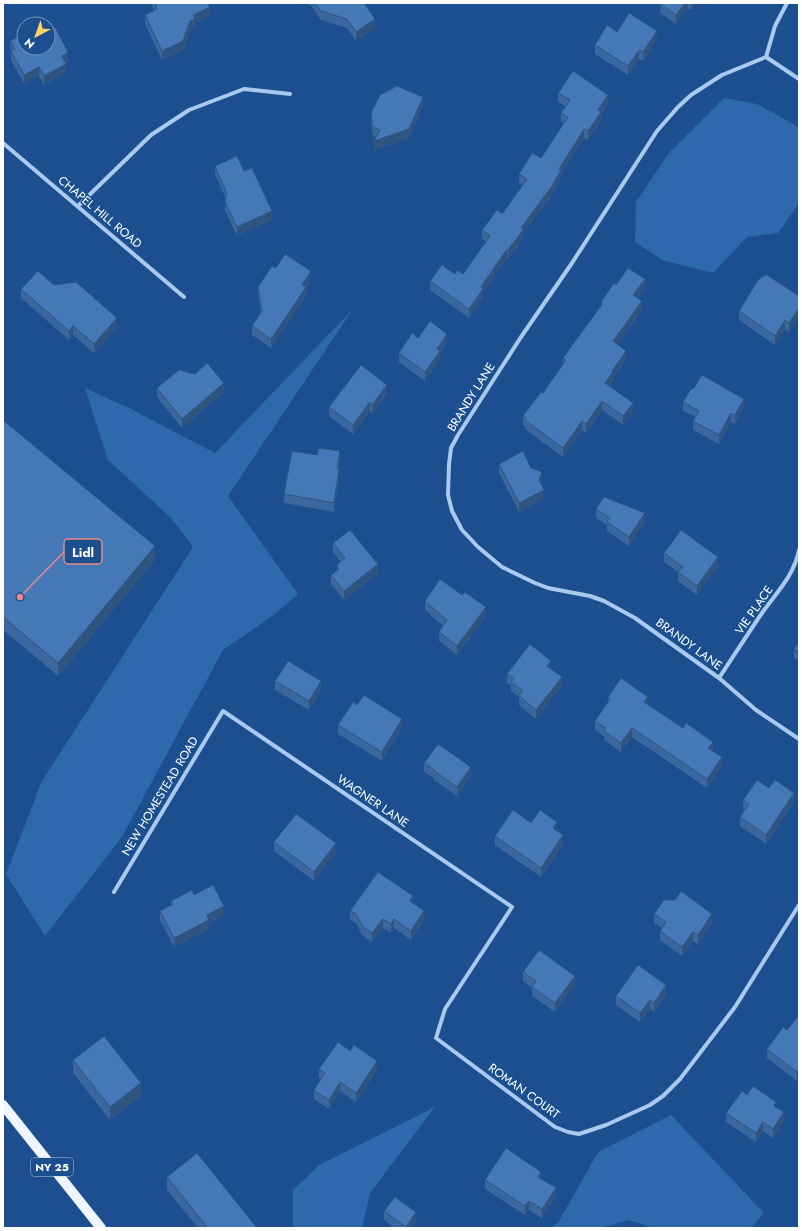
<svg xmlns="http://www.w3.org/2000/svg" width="802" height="1231" font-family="Jost,sans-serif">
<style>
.green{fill:#2e69ad}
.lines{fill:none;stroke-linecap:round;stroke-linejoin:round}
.minor{stroke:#a9c9ee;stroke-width:4}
.primary{stroke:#f0f6ff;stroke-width:10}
.wall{fill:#3a679d}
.shaded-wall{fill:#305480}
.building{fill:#4478b7;stroke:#305480}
.labels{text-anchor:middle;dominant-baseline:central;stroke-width:3;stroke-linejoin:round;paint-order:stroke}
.shield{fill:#1b4f8f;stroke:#bbcadd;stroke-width:1}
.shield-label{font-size:11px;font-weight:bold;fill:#fff}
.street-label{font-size:12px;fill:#fff;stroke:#1b4f8f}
.leader{fill:none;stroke:#e88989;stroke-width:1.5}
.callout-dot{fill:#e88989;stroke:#1b4f8f;stroke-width:1.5}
.callout{fill:#1b4f8f;stroke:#e88989;stroke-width:1.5}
.callout-label{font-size:13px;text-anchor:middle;font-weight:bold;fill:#fff}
</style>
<rect width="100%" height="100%" fill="#1b4f8f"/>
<path class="green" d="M 724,98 L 757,104 L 790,122 L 799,128 L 799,203 L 778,233 L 747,237 L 713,273 L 662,260 L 635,242 L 636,202 L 668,154 Z
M 353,309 L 228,496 L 298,594 L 275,614 L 223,650 L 122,837 L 45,936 L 6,874 L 42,781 L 193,547 L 172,519 L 108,460 L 85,388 L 131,409 L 215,453 Z
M 435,1107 L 370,1193 L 362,1228 L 293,1228 L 293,1190 L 319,1165 Z
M 671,1115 L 764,1213 L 751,1228 L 653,1228 L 629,1220 L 600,1228 L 549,1228 L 558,1223 L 598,1152 Z"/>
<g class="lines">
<path class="minor" d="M 766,57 L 722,75 L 691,95 L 678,107 L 657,131 L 572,263 L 521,337 L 458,435 L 451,448 L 449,464 L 448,495 L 452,511 L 462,530 L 478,547 L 502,567 L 535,583 L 548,588 L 590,596 L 604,601 L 635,618 L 719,678 L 756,710 L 799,739
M 766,57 L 775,26 L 787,3
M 766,57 L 799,79
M 3,143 L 184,297
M 78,206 L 151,135 L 189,110 L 244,89 L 290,94
M 719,678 C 733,657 747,635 762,613 C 776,593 794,576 799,550
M 114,892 L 223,711 L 512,907 L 445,1009 L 436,1038 L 555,1127 L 568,1132 L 579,1134 L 606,1125 L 650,1105 L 663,1096 L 680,1079 L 735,1007 L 799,905"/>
<path class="primary" d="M 3,1105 L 101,1228"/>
</g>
<path class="wall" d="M 151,3 L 208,3 L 210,16 L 195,23 L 195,28 L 190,30 L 183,50 L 162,60 L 145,24 L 145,15 L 154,10 Z
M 309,3 L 364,3 L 375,28 L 356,41 L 347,28 L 321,20 Z
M 661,3 L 696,3 L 691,10 L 688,8 L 676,24 L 660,13 Z
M 617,32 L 657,40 L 643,61 L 639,59 L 628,75 L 595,54 L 595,45 Z
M 10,41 L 68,61 L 66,63 L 66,73 L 44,85 L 39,76 L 24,84 L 11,60 Z
M 558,93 L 608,104 L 601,115 L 601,121 L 588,140 L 584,138 L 561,174 L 561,179 L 552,195 L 523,234 L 523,239 L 508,259 L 507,258 L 483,292 L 483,298 L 469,318 L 430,290 L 430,281 L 455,274 L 463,274 L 486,242 L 482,239 L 482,230 L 502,214 L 523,186 L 519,183 L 519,174 L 541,158 L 564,123 L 561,122 L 561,113 L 565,106 L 558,102 Z
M 423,106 L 409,138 L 374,150 L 376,137 L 373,136 L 371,122 L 371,113 Z
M 215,166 L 244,171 L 272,220 L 237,236 L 225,210 L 226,199 L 215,175 Z
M 276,268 L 311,280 L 306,289 L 306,296 L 271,348 L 252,335 L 252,326 L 261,313 L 258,296 L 258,287 Z
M 54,285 L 117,327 L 94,353 L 73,335 L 69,340 L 21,298 L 21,289 Z
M 616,285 L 645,288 L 638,298 L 642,310 L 617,345 L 626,360 L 613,378 L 613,381 L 609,386 L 633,412 L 623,425 L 602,410 L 586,433 L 582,430 L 563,457 L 525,429 L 525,426 L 523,425 L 523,416 L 543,393 L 563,365 L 563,358 L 601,306 L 601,302 Z
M 799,296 L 789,332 L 785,329 L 775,345 L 739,320 L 739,311 Z
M 418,338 L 447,343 L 440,354 L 440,360 L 425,381 L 399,362 L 399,353 Z
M 157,388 L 224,392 L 182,428 L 157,397 Z
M 387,394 L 372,414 L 370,411 L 353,434 L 329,416 L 329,407 Z
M 683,402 L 744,408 L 735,424 L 731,422 L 719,444 L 693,430 L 693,421 L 696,417 L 683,411 Z
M 3,420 L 155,560 L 58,676 L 3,630 Z
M 340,460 L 338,468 L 339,478 L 334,512 L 284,503 L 284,494 Z
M 499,464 L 531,468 L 542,481 L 541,484 L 544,499 L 519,512 L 499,473 Z
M 596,509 L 645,522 L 629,546 L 607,531 L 607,525 L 596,518 Z
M 333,543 L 378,573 L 344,600 L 331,584 L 331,575 L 337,571 L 337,565 L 341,562 L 333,552 Z
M 664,553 L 718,566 L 697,595 L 678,581 L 678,572 L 664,562 Z
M 425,601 L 486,616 L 457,655 L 439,641 L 439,632 L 443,626 L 425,610 Z
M 799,642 L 799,661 L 794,658 L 794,649 Z
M 551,669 L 562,686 L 536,719 L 519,705 L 519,697 L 511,691 L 511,685 L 507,683 L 507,674 Z
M 275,681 L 321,690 L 309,710 L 275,690 Z
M 608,697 L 648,705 L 713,751 L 722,766 L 707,788 L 632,737 L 621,752 L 604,740 L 604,736 L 595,730 L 595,721 L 608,702 Z
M 338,725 L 402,728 L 382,761 L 338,734 Z
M 424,763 L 471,776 L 457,796 L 434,780 L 434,778 L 424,772 Z
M 769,788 L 794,802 L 766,844 L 740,826 L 740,817 L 745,810 L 743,809 L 743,800 Z
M 531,823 L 557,831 L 563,844 L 541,877 L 495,845 L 495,836 Z
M 274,842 L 336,852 L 314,881 L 274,851 Z
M 194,895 L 224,915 L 209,923 L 209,929 L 174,947 L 160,920 L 160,911 L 171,905 L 171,901 Z
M 413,903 L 424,920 L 411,940 L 394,928 L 391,933 L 383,928 L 372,942 L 362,935 L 356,923 L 350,920 L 350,911 Z
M 654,914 L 712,923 L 698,944 L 693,941 L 682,956 L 660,940 L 660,931 L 662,928 L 654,923 Z
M 523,972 L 575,985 L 555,1012 L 532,996 L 532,988 L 523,981 Z
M 666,994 L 654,1012 L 650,1009 L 640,1022 L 616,1005 L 616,996 Z
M 799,1015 L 797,1081 L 767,1058 L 767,1049 L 787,1030 Z
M 73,1060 L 141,1096 L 110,1120 L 73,1073 Z
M 319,1069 L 377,1070 L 356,1102 L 340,1091 L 329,1109 L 314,1099 L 314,1090 L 321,1079 L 319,1078 Z
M 747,1095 L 776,1107 L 784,1121 L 773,1138 L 763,1131 L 756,1142 L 726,1122 L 726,1113 Z
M 167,1177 L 257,1228 L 198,1228 L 167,1190 Z
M 541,1179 L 556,1197 L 542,1218 L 529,1210 L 525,1215 L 485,1189 L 485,1180 Z
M 384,1211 L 416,1221 L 411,1228 L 395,1228 L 384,1220 Z"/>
<path class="shaded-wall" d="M 685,3 L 688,3 L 688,8 L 676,24 L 676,15 Z
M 691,3 L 696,3 L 691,10 Z
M 210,7 L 210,16 L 195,23 L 195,28 L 190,30 L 183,50 L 162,60 L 162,51 L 193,15 Z
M 375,19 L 375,28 L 356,41 L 356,32 Z
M 657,31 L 657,40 L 643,61 L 643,52 Z
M 639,50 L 639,59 L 628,75 L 628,66 Z
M 68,52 L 68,61 L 62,65 L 62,56 Z
M 66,64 L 66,73 L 44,85 L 44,76 Z
M 39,67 L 39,76 L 24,84 L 24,75 Z
M 608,95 L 608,104 L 601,115 L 601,121 L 588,140 L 588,131 L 598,110 Z
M 423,97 L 423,106 L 409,138 L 374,150 L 374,141 Z
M 584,129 L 584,138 L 561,174 L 561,179 L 552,195 L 523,234 L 523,239 L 508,259 L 508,250 L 521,228 Z
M 272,211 L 272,220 L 237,236 L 237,227 Z
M 507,249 L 507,258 L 483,292 L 483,298 L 469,318 L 469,309 L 481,287 Z
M 311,271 L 311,280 L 306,289 L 306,296 L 271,348 L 271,339 L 302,285 Z
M 645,279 L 645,288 L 633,304 L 633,295 Z
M 642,301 L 642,310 L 613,350 L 613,341 Z
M 799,308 L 799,317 L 789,332 L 789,323 Z
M 117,318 L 117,327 L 94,353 L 94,344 Z
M 785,320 L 785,329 L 775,345 L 775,336 Z
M 73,326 L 73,335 L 69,340 L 69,331 Z
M 447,334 L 447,343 L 440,354 L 440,360 L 425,381 L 425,372 L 437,349 Z
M 626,351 L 626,360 L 613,378 L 613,381 L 605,392 L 605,383 L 612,371 Z
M 224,383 L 224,392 L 182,428 L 182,419 Z
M 387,385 L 387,394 L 372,414 L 372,405 Z
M 744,399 L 744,408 L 735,424 L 735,415 Z
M 602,401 L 602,410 L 586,433 L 586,424 Z
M 370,402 L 370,411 L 353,434 L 353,425 Z
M 633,403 L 633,412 L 623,425 L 623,416 Z
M 731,413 L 731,422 L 719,444 L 719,435 Z
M 582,421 L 582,430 L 563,457 L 563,448 Z
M 340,451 L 340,460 L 337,477 L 337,468 Z
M 339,469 L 339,478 L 334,512 L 334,503 Z
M 542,472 L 542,481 L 539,489 L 539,480 Z
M 544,490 L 544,499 L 519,512 L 519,503 Z
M 645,513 L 645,522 L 629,546 L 629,537 Z
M 155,546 L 155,560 L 58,676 L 58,663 Z
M 718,557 L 718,566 L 697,595 L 697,586 Z
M 378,564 L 378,573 L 344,600 L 344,591 Z
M 486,607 L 486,616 L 457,655 L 457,646 Z
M 551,661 L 551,670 L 547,666 Z
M 562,677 L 562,686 L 536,719 L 536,710 Z
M 321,681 L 321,690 L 309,710 L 309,701 Z
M 648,697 L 648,706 L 644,702 Z
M 402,719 L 402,728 L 382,761 L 382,752 Z
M 632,728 L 632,737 L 621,752 L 621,743 Z
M 713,742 L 713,751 L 708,748 Z
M 722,757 L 722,766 L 707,788 L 707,779 Z
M 471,767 L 471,776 L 457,796 L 457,787 Z
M 794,793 L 794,802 L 766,844 L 766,835 Z
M 557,822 L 557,831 L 553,828 Z
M 563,835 L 563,844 L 541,877 L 541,868 Z
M 336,843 L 336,852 L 314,881 L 314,872 Z
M 413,896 L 413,905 L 410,901 Z
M 224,906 L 224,915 L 209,923 L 209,929 L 174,947 L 174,938 L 207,915 Z
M 424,911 L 424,920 L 411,940 L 411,931 Z
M 712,914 L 712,923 L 698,944 L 698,935 Z
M 383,919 L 383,928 L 372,942 L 372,933 Z
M 394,919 L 394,928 L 391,933 L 391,924 Z
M 693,932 L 693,941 L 682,956 L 682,947 Z
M 575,976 L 575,985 L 555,1012 L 555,1003 Z
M 666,985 L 666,994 L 654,1012 L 654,1003 Z
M 650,1000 L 650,1009 L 640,1022 L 640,1013 Z
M 377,1061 L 377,1070 L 356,1102 L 356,1093 Z
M 799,1069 L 799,1078 L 797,1081 L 797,1072 Z
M 340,1082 L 340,1091 L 329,1109 L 329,1100 Z
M 141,1083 L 141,1096 L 110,1120 L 110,1107 Z
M 784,1112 L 784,1121 L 773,1138 L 773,1129 Z
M 763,1122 L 763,1131 L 756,1142 L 756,1133 Z
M 541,1172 L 541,1181 L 538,1177 Z
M 556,1188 L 556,1197 L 542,1218 L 542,1209 Z
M 529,1201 L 529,1210 L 525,1215 L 525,1206 Z
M 416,1212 L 416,1221 L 411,1228 L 406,1228 L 406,1227 Z"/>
<path class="building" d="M 155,3 L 208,3 L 210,7 L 193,15 L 195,19 L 190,21 L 183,41 L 162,51 L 145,15 L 157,9 Z
M 315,3 L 364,3 L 375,19 L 356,32 L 347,19 L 321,11 Z
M 661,3 L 685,3 L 676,15 L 660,4 Z
M 629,13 L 657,31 L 643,52 L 639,50 L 628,66 L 595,45 L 607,25 L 617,32 Z
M 48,22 L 51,29 L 55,27 L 68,52 L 62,56 L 66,64 L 44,76 L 39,67 L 24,75 L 11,51 L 15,49 L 10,41 L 24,34 L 24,48 L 48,48 L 48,24 L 43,24 Z
M 573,71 L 608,95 L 598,110 L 601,112 L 588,131 L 584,129 L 559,169 L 561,170 L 552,186 L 521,228 L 523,230 L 508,250 L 507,249 L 481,287 L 483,289 L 469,309 L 430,281 L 442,265 L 455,274 L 457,270 L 463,274 L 490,236 L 482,230 L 497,210 L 502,214 L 527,179 L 519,174 L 532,153 L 541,158 L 568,117 L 561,113 L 570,100 L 558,93 Z
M 397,86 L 423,97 L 409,129 L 374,141 L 380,130 L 373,127 L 371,113 L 380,95 Z
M 237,156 L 244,171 L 252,168 L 272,211 L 237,227 L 225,201 L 227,194 L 215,166 Z
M 285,254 L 311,271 L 302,285 L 306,287 L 271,339 L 252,326 L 262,311 L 258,287 L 272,266 L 276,268 Z
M 628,268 L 645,279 L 633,295 L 642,301 L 613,341 L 626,351 L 612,371 L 613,372 L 605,383 L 633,403 L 623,416 L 602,401 L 586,424 L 582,421 L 563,448 L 525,420 L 526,418 L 523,416 L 541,392 L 543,393 L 566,360 L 563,358 L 603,303 L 601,302 L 614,283 L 616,285 Z
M 38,271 L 54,285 L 76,282 L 117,318 L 94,344 L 73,326 L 69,331 L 21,289 Z
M 767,275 L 799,296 L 799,308 L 789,323 L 785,320 L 775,336 L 739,311 L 758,280 L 762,277 Z
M 430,321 L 447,334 L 437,349 L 440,351 L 425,372 L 399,353 L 412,333 L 418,338 Z
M 207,363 L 224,383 L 182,419 L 157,388 L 179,370 L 195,374 Z
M 361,365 L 387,385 L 372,405 L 370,402 L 353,425 L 329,407 Z
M 702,375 L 744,399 L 735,415 L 731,413 L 719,435 L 693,421 L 699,411 L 683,402 L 691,389 L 694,388 Z
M 3,420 L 155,546 L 58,663 L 3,617 Z
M 319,448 L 340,451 L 337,468 L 339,469 L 334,503 L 284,494 L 292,451 L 317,455 Z
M 523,451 L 531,468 L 542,472 L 539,480 L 544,490 L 519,503 L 499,464 Z
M 604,497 L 645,513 L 629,537 L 607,522 L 610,518 L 596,509 Z
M 350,530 L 378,564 L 344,591 L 331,575 L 339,569 L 337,565 L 345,558 L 333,543 Z
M 681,530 L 718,557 L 697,586 L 678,572 L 683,567 L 664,553 Z
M 440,579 L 462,595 L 465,592 L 486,607 L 457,646 L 439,632 L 447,620 L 425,601 Z
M 799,642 L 799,652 L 794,649 Z
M 530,644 L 551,661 L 547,666 L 562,677 L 536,710 L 519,696 L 523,691 L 511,682 L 514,678 L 507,674 Z
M 288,661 L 321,681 L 309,701 L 275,681 Z
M 621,678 L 648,697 L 644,702 L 683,728 L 686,723 L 713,742 L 708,748 L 722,757 L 707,779 L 632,728 L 621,743 L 604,731 L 606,728 L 595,721 L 610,699 L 608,697 Z
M 364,695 L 402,719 L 382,752 L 338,725 L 353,702 L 357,705 Z
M 438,744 L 471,767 L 457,787 L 434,771 L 434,770 L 424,763 Z
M 757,780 L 769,788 L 775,780 L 794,793 L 766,835 L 740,817 L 749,804 L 743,800 Z
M 513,810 L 531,823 L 540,810 L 557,822 L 553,828 L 563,835 L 541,868 L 495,836 Z
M 296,814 L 336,843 L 314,872 L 274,842 Z
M 378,872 L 413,896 L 410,901 L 424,911 L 411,931 L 394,919 L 391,924 L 383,919 L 372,933 L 362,926 L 356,914 L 350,911 Z
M 213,885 L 224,906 L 207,915 L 209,920 L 174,938 L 160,911 L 173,904 L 171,901 L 192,890 L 194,895 Z
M 681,891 L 712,914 L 698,935 L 693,932 L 682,947 L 660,931 L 666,922 L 654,914 L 664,900 L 675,900 Z
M 539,950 L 575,976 L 555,1003 L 532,987 L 536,981 L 523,972 Z
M 638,965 L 666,985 L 654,1003 L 650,1000 L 640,1013 L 616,996 Z
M 799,1015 L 799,1069 L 797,1072 L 767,1049 L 783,1027 L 787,1030 Z
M 104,1036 L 141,1083 L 110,1107 L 73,1060 Z
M 338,1042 L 350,1051 L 354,1045 L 377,1061 L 356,1093 L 340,1082 L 329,1100 L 314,1090 L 325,1073 L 319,1069 Z
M 753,1086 L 776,1102 L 774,1106 L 784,1112 L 773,1129 L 763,1122 L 756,1133 L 726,1113 L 742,1091 L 747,1095 Z
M 506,1148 L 541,1172 L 538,1177 L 556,1188 L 542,1209 L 529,1201 L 525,1206 L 485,1180 Z
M 197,1153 L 257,1228 L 208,1228 L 167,1177 Z
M 395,1197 L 416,1212 L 406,1227 L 384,1211 Z"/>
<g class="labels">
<rect class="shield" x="31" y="1158" width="42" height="18" rx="3"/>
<g class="shield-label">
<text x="52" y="1167">NY 25</text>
</g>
<g class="street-label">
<text transform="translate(100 212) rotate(40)">CHAPEL HILL ROAD</text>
<text transform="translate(471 397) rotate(-58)">BRANDY LANE</text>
<text transform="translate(754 610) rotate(-55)">VIE PLACE</text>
<text transform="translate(689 644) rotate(36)">BRANDY LANE</text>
<text transform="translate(160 796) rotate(-59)">NEW HOMESTEAD ROAD</text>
<text transform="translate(373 801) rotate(34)">WAGNER LANE</text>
<text transform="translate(524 1091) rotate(36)">ROMAN COURT</text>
</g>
</g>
<path class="leader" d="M20 597L64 552"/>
<circle class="callout-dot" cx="20" cy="597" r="4"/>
<rect class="callout" x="64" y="539" width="38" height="25" rx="4"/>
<g class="callout-label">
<text x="83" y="557">Lidl</text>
</g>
<rect width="802" height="1231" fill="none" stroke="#ffffff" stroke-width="8"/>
<g transform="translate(36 36) rotate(221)"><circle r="19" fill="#1b4f8f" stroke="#7695bc"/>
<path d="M0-3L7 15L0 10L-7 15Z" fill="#ffd166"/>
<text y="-6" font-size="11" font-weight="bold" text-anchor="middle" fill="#ffffff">N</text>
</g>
</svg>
